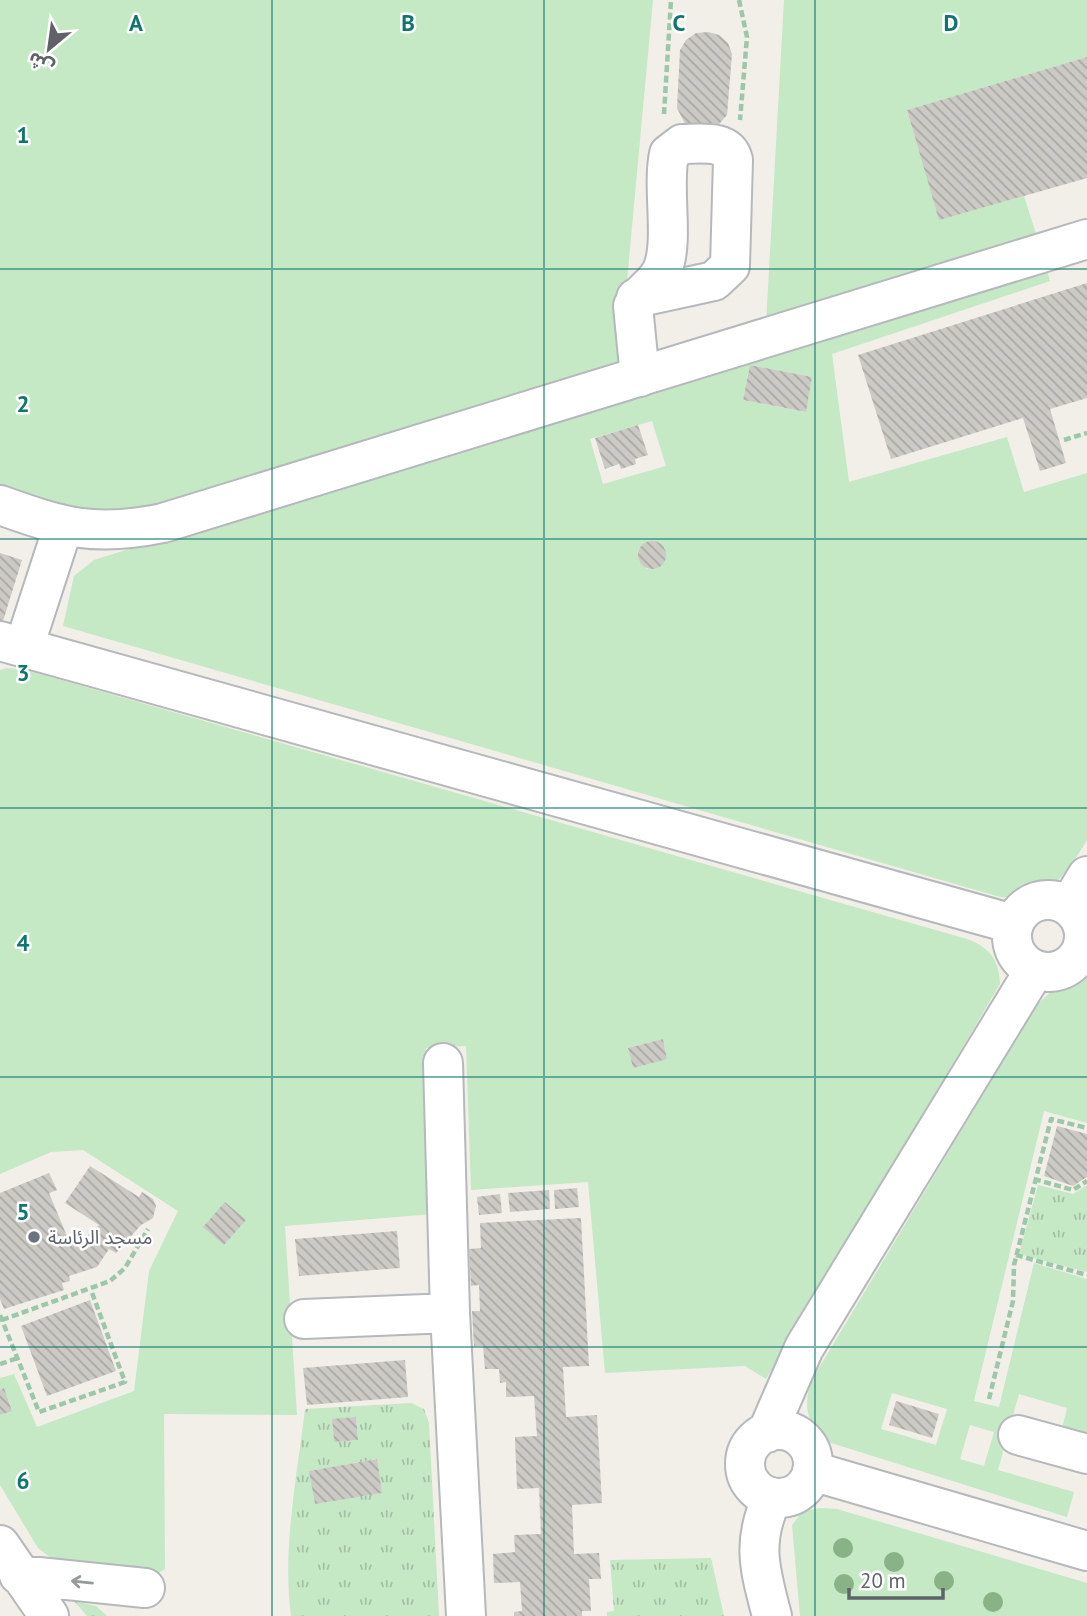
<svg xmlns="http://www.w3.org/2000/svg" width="1087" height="1616" font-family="'PT Sans','Noto Sans Arabic',sans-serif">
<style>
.grass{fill:url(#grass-tufts);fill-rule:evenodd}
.garden{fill:#c5e8c5;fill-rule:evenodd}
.building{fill:url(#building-back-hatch)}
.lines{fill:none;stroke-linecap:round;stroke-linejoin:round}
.minor-casing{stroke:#b5b8bc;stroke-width:42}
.path{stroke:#9cc7a9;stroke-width:4.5;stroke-dasharray:7 3.5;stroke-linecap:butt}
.minor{stroke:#fff;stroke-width:38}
.tree{fill:#89b387}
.oneway{stroke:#979a9d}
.grid{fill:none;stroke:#0f766e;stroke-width:2;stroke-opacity:0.55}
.worship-dot{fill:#6b7280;stroke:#fff;stroke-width:2.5}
.labels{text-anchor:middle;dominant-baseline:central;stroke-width:5;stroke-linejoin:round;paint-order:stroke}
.worship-label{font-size:19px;fill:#5b616d;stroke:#fff;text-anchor:start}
.grid-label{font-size:23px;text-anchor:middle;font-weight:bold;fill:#0f766e;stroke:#fff;stroke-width:5;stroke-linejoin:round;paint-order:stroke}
</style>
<defs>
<pattern id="grass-tufts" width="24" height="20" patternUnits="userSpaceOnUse" patternTransform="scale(1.75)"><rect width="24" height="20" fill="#c5e8c5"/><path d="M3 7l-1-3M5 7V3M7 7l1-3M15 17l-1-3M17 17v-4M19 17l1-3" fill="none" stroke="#a3c0a4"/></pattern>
<pattern id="building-back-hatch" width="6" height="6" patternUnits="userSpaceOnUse" patternTransform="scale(1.75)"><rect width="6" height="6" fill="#cccac5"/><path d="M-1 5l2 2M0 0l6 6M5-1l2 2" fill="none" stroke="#a9a8a4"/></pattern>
</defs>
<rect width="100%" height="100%" fill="#f1efe8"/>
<path class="grass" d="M 1038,1185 L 1073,1194 L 1087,1185 L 1087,1272 L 1019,1254 Z
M 411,1403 L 424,1409 L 429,1423 L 439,1616 L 291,1616 C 282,1547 297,1478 305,1409 ZM 356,1418 L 358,1440 L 334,1442 L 332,1420 ZM 376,1459 L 382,1493 L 315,1503 L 310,1471 Z
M 711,1558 L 724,1616 L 607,1616 L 607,1612 L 614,1611 L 610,1560 Z
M 74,1601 L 96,1606 L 107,1616 L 87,1616 Z"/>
<path class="garden" d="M 0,0 L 653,0 L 619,367 L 168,510 L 83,513 L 0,487 Z
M 784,0 L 1087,0 L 1087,57 L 907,110 L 939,219 L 1024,196 L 1037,237 L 766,324 Z
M 1045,263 L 1050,281 L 832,354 L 849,482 L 1007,437 L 1024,492 L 1087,473 L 1087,840 C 1064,878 1049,901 1000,897 L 63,626 L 74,576 L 94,560 ZM 750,365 L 812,377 L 805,412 L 743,400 ZM 652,421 L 666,466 L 603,484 L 590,439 ZM 646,542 L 657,542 L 665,549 L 665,560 L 658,568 L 647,569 L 639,561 L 638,550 Z
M 7,668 L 26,670 L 967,939 C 990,948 999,959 1000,984 L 766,1379 L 745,1366 L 605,1373 L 588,1182 L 471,1190 L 466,1046 L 426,1048 L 434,1214 L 285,1226 L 297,1415 L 164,1414 L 165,1569 L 158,1573 L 70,1567 L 58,1563 L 38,1548 L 0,1485 L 0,1415 L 12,1410 L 4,1389 L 0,1390 L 0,1378 L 14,1374 L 37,1427 L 134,1391 L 149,1271 L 178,1211 L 83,1150 L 51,1152 L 0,1174 L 0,670 ZM 663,1039 L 667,1058 L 633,1068 L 628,1048 ZM 245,1220 L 224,1245 L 204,1227 Z
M 1087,975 L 1087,1123 L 1044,1111 L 974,1401 L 999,1407 L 1034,1263 L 1087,1279 L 1087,1435 L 1062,1429 L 1067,1408 L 1019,1394 L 998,1470 L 1074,1492 L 1067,1517 L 828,1442 C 806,1425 802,1403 813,1378 L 1036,1006 L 1059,984 ZM 892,1393 L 947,1409 L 936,1445 L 881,1429 ZM 970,1425 L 994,1432 L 984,1466 L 960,1459 Z
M 820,1508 L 837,1509 L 1087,1583 L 1087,1616 L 800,1616 L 792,1525 L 803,1511 Z"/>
<path class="building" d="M 708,32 L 719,35 L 728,43 L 732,54 L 727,115 L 714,130 L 686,126 L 677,108 L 680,50 L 686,40 L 696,33 Z
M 1087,57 L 1087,178 L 939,220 L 907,110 Z
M 1087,283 L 1087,398 L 1050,409 L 1066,463 L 1040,471 L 1023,418 L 891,459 L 858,355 Z
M 750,365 L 812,377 L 806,412 L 743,400 Z
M 638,425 L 648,455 L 635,459 L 636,464 L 621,469 L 619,464 L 605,469 L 595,438 Z
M638 555a14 14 0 1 1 28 0a14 14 0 1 1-28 0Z
M 0,553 L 22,560 L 3,621 L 0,620 Z
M 663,1039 L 667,1059 L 633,1068 L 628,1048 Z
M 1057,1126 L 1087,1134 L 1087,1177 L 1073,1186 L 1044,1176 Z
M 90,1166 L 139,1197 L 142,1192 L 153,1199 L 156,1206 L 153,1218 L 141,1225 L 116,1253 L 109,1249 L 97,1267 L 69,1276 L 70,1281 L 62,1283 L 64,1290 L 4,1309 L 0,1299 L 0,1193 L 49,1173 L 57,1190 L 49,1193 L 69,1241 L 90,1234 L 99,1225 L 65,1203 Z
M 577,1188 L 579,1207 L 555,1209 L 554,1190 Z
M 549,1190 L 550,1209 L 510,1212 L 508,1193 Z
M 500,1194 L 502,1213 L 479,1215 L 477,1197 Z
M 225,1202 L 246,1220 L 224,1245 L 203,1227 Z
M 581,1218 L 589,1366 L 563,1367 L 566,1417 L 597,1415 L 602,1503 L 572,1505 L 574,1554 L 599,1553 L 601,1579 L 589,1579 L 591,1611 L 582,1611 L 582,1616 L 514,1616 L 514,1612 L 522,1611 L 520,1582 L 494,1583 L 493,1554 L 515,1552 L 514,1535 L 541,1534 L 539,1488 L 517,1489 L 515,1437 L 537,1436 L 534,1396 L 506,1397 L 506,1382 L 500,1383 L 499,1369 L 485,1369 L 483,1346 L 474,1346 L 472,1311 L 480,1311 L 479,1285 L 471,1286 L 469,1249 L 481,1248 L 480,1223 Z
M 397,1231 L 400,1268 L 299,1276 L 295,1239 Z
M 90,1300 L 116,1371 L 47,1396 L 21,1326 Z
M 405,1360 L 408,1397 L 307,1405 L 303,1368 Z
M 4,1388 L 12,1411 L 0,1415 L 0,1390 Z
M 896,1401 L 939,1414 L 932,1438 L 889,1425 Z
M 356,1417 L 358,1440 L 334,1442 L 332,1419 Z
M 377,1459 L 382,1493 L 315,1504 L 309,1471 Z"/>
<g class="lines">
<defs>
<path id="minor" d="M 636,298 L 714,281 L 730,266 L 733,160 C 728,139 700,144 682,144 L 669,154 C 662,187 674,239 663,268 C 657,285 640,291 633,306 L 640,377
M 0,505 C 64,528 95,537 163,523 L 1087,239
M 0,641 L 1013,924
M 24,647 L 63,527
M1012 936a36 36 0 1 1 72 0a36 36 0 1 1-72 0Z
M 1069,906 L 1087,876
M 443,1063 L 450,1313 L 466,1616
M 304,1319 L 450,1313
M745 1464a34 34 0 1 1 68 0a34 34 0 1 1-68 0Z
M 767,1433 L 804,1348 L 1034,971
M 1018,1435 L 1087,1454
M 812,1471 L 1087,1551
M 0,1545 L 49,1616
M 19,1575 L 145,1588
M 772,1616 C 760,1570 751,1543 772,1498"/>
</defs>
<use href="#minor" class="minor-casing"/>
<path class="path" d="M 739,0 L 747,37 L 740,120
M 664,114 L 671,0
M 1064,440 L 1087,433
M 1034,1179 L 1073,1190 L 1087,1181
M 1016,1255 L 1087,1275
M 0,1315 L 39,1412 L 125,1382 L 91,1290
M 2,1320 L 110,1281 L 125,1268 L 148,1229
M 0,1364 L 18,1358
M 989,1399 L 1013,1301 L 1014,1265 L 1051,1119 L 1087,1128"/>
<use href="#minor" class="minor"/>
</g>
<g class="tree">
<circle cx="843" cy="1548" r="10"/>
<circle cx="894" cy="1562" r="10"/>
<circle cx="944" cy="1581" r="10"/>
<circle cx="844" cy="1584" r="10"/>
<circle cx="993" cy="1602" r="10"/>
</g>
<defs><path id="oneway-shaft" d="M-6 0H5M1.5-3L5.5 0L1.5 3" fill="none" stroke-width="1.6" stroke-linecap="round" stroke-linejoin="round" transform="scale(1.75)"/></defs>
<use class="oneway" href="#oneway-shaft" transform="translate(82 1582) rotate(-174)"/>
<path class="grid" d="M 272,0 L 272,1616M 544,0 L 544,1616M 815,0 L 815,1616M 0,269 L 1087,269M 0,539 L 1087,539M 0,808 L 1087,808M 0,1077 L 1087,1077M 0,1347 L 1087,1347"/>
<circle class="worship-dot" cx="34" cy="1237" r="7"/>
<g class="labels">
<g class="worship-label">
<text x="48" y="1237">مسجد الرئاسة</text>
</g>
</g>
<g class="grid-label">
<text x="136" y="31">A</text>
<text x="408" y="31">B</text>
<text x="679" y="31">C</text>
<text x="951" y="31">D</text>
<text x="23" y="143">1</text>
<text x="23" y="412">2</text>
<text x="23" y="681">3</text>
<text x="23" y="951">4</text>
<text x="23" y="1220">5</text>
<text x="23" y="1489">6</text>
</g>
<g transform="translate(49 49) rotate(209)" stroke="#ffffff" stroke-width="5" paint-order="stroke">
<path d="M0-5L12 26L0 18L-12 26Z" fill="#5f6368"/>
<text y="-10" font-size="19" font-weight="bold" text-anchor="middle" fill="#5f6368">ش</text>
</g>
<path d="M849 1588v10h94v-10" fill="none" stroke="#5f6368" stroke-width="3.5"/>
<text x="860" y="1588" font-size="21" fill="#5f6368" stroke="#ffffff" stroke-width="5" paint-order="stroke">20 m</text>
</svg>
